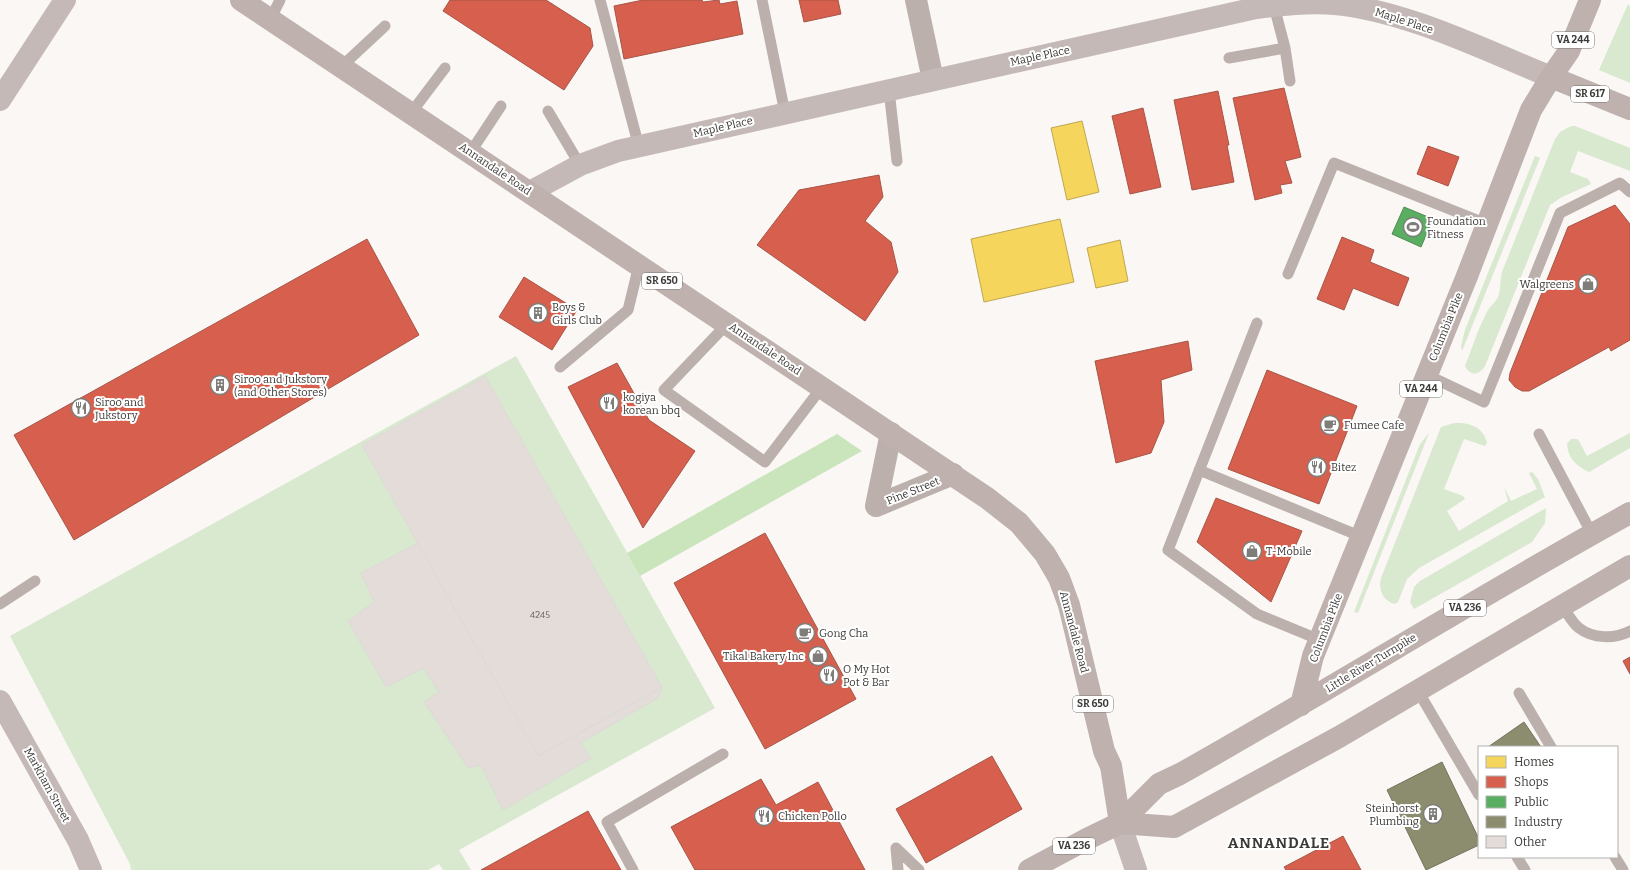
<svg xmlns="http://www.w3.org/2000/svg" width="1630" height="870" font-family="Bitter,serif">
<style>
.green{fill:#d8e9cf}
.forest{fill:#cae4bc}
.homes{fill:#f6d55c;stroke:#bea751}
.shops{fill:#d6604d;stroke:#a85547}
.public{fill:#5aae61;stroke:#518c55}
.industry{fill:#8c8c6e;stroke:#74745e}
.building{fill:#e4dcd8;stroke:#dcdad8}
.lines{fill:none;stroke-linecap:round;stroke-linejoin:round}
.lane{stroke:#bcb0ad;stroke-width:11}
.street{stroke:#bcb0ad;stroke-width:22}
.secondary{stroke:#c4b9b6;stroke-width:22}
.primary{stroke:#beb1ae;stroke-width:22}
.labels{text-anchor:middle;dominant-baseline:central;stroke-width:4;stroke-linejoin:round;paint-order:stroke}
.number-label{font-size:9px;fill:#6a6764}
.shield{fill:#fff;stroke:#777674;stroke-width:1}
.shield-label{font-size:10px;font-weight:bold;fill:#3d3b38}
.street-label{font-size:11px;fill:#3d3b38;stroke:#fff}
.poi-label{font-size:11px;fill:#3d3b38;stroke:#fff;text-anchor:start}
.district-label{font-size:15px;font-weight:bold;letter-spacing:1px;fill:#3d3b38;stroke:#fff}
</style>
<rect width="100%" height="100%" fill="#faf7f4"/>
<path class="green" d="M 1628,4 L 1630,7 L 1630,83 L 1599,70 Z
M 1571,126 L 1575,126 L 1630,148 L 1630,171 L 1578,151 L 1570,172 L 1588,179 L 1591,184 L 1562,197 L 1550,205 L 1485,366 C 1479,375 1471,377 1465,366 C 1472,349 1477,331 1486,314 C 1489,306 1497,302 1499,294 C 1501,286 1500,279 1502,272 L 1555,139 L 1560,132 Z
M 1535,156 L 1540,158 L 1462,351 L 1461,346 L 1465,330 Z
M 516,356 L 715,708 L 459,850 L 471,870 L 443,870 L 439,864 L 428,870 L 131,870 L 130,864 L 10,636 Z
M 1454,423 C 1469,422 1484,427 1487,443 L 1485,446 L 1464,439 L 1444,489 L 1463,496 L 1465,499 L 1447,511 L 1459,531 L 1508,501 L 1504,487 L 1511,501 L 1537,489 L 1529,473 L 1532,472 L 1538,479 L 1545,497 L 1419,568 L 1407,579 L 1398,602 L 1395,604 C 1383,601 1378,590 1381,578 L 1441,427 Z
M 1429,433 L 1358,613 L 1354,612 L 1420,444 Z
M 1630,433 L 1630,448 L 1589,472 C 1576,466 1568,458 1567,444 L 1571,439 L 1577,439 L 1579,441 L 1587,456 Z
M 1546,508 L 1545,523 L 1532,542 L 1414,609 L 1410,602 L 1414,587 L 1420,581 Z"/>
<path class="forest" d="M 837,434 L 862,451 L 640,576 L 627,553 Z"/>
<path class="homes" d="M 1082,121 L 1099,192 L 1067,200 L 1051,128 Z
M 1060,219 L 1074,282 L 984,302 L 971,239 Z
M 1120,240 L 1128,281 L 1096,288 L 1087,248 Z"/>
<path class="shops" d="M 450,0 L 546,0 L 590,28 L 593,46 L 564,90 L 443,11 Z
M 643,0 L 702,0 L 703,2 L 719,0 L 720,4 L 737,1 L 743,34 L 624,59 L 614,6 Z
M 799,0 L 838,0 L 841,14 L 804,22 Z
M 1284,88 L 1301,157 L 1285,161 L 1292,183 L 1280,185 L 1282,193 L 1255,200 L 1233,98 Z
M 1218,91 L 1229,145 L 1227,145 L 1234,182 L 1192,190 L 1174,100 Z
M 1143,108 L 1161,187 L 1130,194 L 1112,116 Z
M 1428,146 L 1459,157 L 1448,186 L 1417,174 Z
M 879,175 L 883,197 L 865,221 L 891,242 L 898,272 L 865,321 L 757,245 L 799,190 Z
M 1615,205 L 1630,224 L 1630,340 L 1611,351 L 1609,347 L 1529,391 L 1522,391 L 1515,387 L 1509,380 L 1510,373 L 1568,227 Z
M 1342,237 L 1374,250 L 1370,262 L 1409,278 L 1398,306 L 1353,288 L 1344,310 L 1317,299 Z
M 367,239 L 419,335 L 74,540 L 14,435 Z
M 524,277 L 577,310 L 552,350 L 499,317 Z
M 1188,341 L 1192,370 L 1161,380 L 1164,422 L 1151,453 L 1116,463 L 1095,361 Z
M 617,363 L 649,420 L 695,451 L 643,528 L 568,387 Z
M 1267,370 L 1357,406 L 1319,504 L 1228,469 Z
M 1216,498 L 1302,531 L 1271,602 L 1197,542 Z
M 765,533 L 856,699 L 765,749 L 674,583 Z
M 1630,657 L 1630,674 L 1623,661 Z
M 992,756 L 1022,809 L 926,863 L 896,809 Z
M 761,779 L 776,805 L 818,782 L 865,870 L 695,870 L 671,827 Z
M 588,811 L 621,870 L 481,870 Z
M 1343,836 L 1361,870 L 1286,870 L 1284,867 Z"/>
<path class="public" d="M 1404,207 L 1433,219 L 1421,247 L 1392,234 Z"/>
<path class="industry" d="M 1524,722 L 1541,747 L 1488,747 Z
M 1442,762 L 1479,839 L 1479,845 L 1426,870 L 1387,790 Z"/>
<path class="building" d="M 485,376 L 662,687 L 538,756 L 362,445 Z
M 418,543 L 538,756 L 662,687 L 658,698 L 580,743 L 591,758 L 503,810 L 481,765 L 468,768 L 424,702 L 439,692 L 423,668 L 386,687 L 348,621 L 374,602 L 361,573 Z"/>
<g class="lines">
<path class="lane" d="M 600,0 L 639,147
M 762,0 L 785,113
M 1274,6 L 1285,48 L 1290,81
M 270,20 L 280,0
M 1229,58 L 1285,48
M 341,67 L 385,26
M 889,90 L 897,161
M 548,111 L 580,165
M 411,113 L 445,68
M 470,153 L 501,106
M 1288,274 L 1334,163 L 1487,224
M 1257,323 L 1168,550 L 1257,614 L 1320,640
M 727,324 L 664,390 L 765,462 L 822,387
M 560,367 L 628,310 L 639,265
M 1427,375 L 1484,402 L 1560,213 L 1620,183 L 1630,192
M 1539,434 L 1592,534
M 1199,470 L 1362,537
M 0,604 L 35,581
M 1562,606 C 1567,612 1572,623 1579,628 C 1593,639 1615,639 1630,631
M 1418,691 L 1479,795
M 1519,693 L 1551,747
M 896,848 L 919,870
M 896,848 L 898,870
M 1517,857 L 1525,870
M 1615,857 L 1623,870
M 633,870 L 607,822 L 723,754"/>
<path class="street" d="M 916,0 L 933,80
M 876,506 L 953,474
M 876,506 L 891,433"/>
<path class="secondary" d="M 0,100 L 65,0
M 530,192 L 580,165 L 618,151 L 1256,8 C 1282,5 1308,2 1335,4 C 1407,11 1484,50 1551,77
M 0,701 L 78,840 L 91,870
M 1120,823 L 1136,870"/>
<path class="primary" d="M 241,0 L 987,498 L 1019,523 L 1045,554 L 1059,578 L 1069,605 L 1104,751 L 1111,766 L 1120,823
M 1551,77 L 1630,109
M 1301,705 L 1313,656 L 1467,276 L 1531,110 L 1551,77 L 1569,51 L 1590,0
M 1120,823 L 1174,827 L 1339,737 L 1630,566
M 1029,870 L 1087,839 L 1120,823 L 1159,784 L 1180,774 C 1331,689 1478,597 1630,513"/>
</g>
<defs>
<symbol id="stadium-ring" viewBox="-11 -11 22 22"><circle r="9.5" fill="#fff" stroke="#7f7d7a" stroke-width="1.5"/><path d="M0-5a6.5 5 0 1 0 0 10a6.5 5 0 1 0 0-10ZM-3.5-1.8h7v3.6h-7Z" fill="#7f7d7a"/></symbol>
<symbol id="shop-ring" viewBox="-11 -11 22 22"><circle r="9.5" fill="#fff" stroke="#7f7d7a" stroke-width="1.5"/><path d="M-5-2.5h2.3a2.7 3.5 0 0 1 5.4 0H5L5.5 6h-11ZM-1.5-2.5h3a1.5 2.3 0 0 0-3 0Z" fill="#7f7d7a"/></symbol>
<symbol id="building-ring" viewBox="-11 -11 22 22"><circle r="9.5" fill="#fff" stroke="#7f7d7a" stroke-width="1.5"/><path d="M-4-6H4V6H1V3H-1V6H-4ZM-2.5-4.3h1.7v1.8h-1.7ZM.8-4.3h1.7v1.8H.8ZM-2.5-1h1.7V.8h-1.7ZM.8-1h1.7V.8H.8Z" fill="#7f7d7a"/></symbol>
<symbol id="restaurant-ring" viewBox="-11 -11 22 22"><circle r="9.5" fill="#fff" stroke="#7f7d7a" stroke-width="1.5"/><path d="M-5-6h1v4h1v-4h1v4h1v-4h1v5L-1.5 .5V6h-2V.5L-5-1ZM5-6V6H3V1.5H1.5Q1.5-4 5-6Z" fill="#7f7d7a"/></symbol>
<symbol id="cafe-ring" viewBox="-11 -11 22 22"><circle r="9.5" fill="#fff" stroke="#7f7d7a" stroke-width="1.5"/><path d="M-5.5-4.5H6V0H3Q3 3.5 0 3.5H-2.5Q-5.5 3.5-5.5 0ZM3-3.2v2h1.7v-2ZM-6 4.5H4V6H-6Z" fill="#7f7d7a"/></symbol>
</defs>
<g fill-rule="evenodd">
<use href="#stadium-ring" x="1402" y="216" width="22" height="22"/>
<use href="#shop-ring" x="1577" y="273" width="22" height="22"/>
<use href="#building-ring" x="527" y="302" width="22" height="22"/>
<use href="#building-ring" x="209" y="374" width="22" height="22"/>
<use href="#restaurant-ring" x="598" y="392" width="22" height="22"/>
<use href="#restaurant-ring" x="70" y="397" width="22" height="22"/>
<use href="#cafe-ring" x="1319" y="414" width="22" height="22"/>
<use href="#restaurant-ring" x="1306" y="456" width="22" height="22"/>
<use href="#shop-ring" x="1241" y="540" width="22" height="22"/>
<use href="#cafe-ring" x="794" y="622" width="22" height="22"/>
<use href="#shop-ring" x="807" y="645" width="22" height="22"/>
<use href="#restaurant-ring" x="818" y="664" width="22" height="22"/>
<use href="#building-ring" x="1422" y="803" width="22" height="22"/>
<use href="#restaurant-ring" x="753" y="805" width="22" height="22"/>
</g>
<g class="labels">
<g class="number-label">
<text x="540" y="615">4245</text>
</g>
<g class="shield">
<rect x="1552" y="32" width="42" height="16" rx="3"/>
<rect x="1571" y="86" width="38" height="16" rx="3"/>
<rect x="642" y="273" width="40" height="16" rx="3"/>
<rect x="1400" y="381" width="42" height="16" rx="3"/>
<rect x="1444" y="600" width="42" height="16" rx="3"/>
<rect x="1073" y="696" width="40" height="16" rx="3"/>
<rect x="1053" y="838" width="42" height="16" rx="3"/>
</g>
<g class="shield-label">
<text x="1573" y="40">VA 244</text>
<text x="1590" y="94">SR 617</text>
<text x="662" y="281">SR 650</text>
<text x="1421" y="389">VA 244</text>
<text x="1465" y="608">VA 236</text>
<text x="1093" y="704">SR 650</text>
<text x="1074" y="846">VA 236</text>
</g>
<g class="street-label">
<text transform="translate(1404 21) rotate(18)">Maple Place</text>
<text transform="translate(1040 56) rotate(-12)">Maple Place</text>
<text transform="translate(723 127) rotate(-13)">Maple Place</text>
<text transform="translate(495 169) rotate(34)">Annandale Road</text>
<text transform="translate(1446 327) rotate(-68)">Columbia Pike</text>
<text transform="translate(765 349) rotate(34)">Annandale Road</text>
<text transform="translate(913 491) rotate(-22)">Pine Street</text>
<text transform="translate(1326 628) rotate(-69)">Columbia Pike</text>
<text transform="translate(1074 632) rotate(75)">Annandale Road</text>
<text transform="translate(1371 663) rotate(-31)">Little River Turnpike</text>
<text transform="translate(47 785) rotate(61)">Markham Street</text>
</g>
<g class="poi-label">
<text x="1427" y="221">Foundation<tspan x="1427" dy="13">Fitness</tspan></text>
<text x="1574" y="284" text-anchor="end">Walgreens</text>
<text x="552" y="307">Boys &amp;<tspan x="552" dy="13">Girls Club</tspan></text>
<text x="234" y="379">Siroo and Jukstory<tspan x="234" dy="13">(and Other Stores)</tspan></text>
<text x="623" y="397">kogiya<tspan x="623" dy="13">korean bbq</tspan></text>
<text x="95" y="402">Siroo and<tspan x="95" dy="13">Jukstory</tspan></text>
<text x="1344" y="425">Fumee Cafe</text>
<text x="1331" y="467">Bitez</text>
<text x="1266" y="551">T-Mobile</text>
<text x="819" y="633">Gong Cha</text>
<text x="804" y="656" text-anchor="end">Tikal Bakery Inc</text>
<text x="843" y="669">O My Hot<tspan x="843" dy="13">Pot &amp; Bar</tspan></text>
<text x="1419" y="808" text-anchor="end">Steinhorst<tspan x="1419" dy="13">Plumbing</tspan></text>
<text x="778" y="816">Chicken Pollo</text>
</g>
<g class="district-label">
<text x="1279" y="843">ANNANDALE</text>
</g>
</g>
<rect x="1478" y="746" width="140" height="112" fill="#ffffff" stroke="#b1b1af"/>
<rect x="1486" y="756" width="20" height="12" fill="#f6d55c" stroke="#b1b1af"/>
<text x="1514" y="766" font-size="12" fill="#3d3b38">Homes</text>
<rect x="1486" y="776" width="20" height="12" fill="#d6604d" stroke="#b1b1af"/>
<text x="1514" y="786" font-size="12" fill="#3d3b38">Shops</text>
<rect x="1486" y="796" width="20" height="12" fill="#5aae61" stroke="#b1b1af"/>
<text x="1514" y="806" font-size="12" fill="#3d3b38">Public</text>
<rect x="1486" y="816" width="20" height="12" fill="#8c8c6e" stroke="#b1b1af"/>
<text x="1514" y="826" font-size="12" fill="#3d3b38">Industry</text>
<rect x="1486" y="836" width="20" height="12" fill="#e4dcd8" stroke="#b1b1af"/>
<text x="1514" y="846" font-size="12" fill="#3d3b38">Other</text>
</svg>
